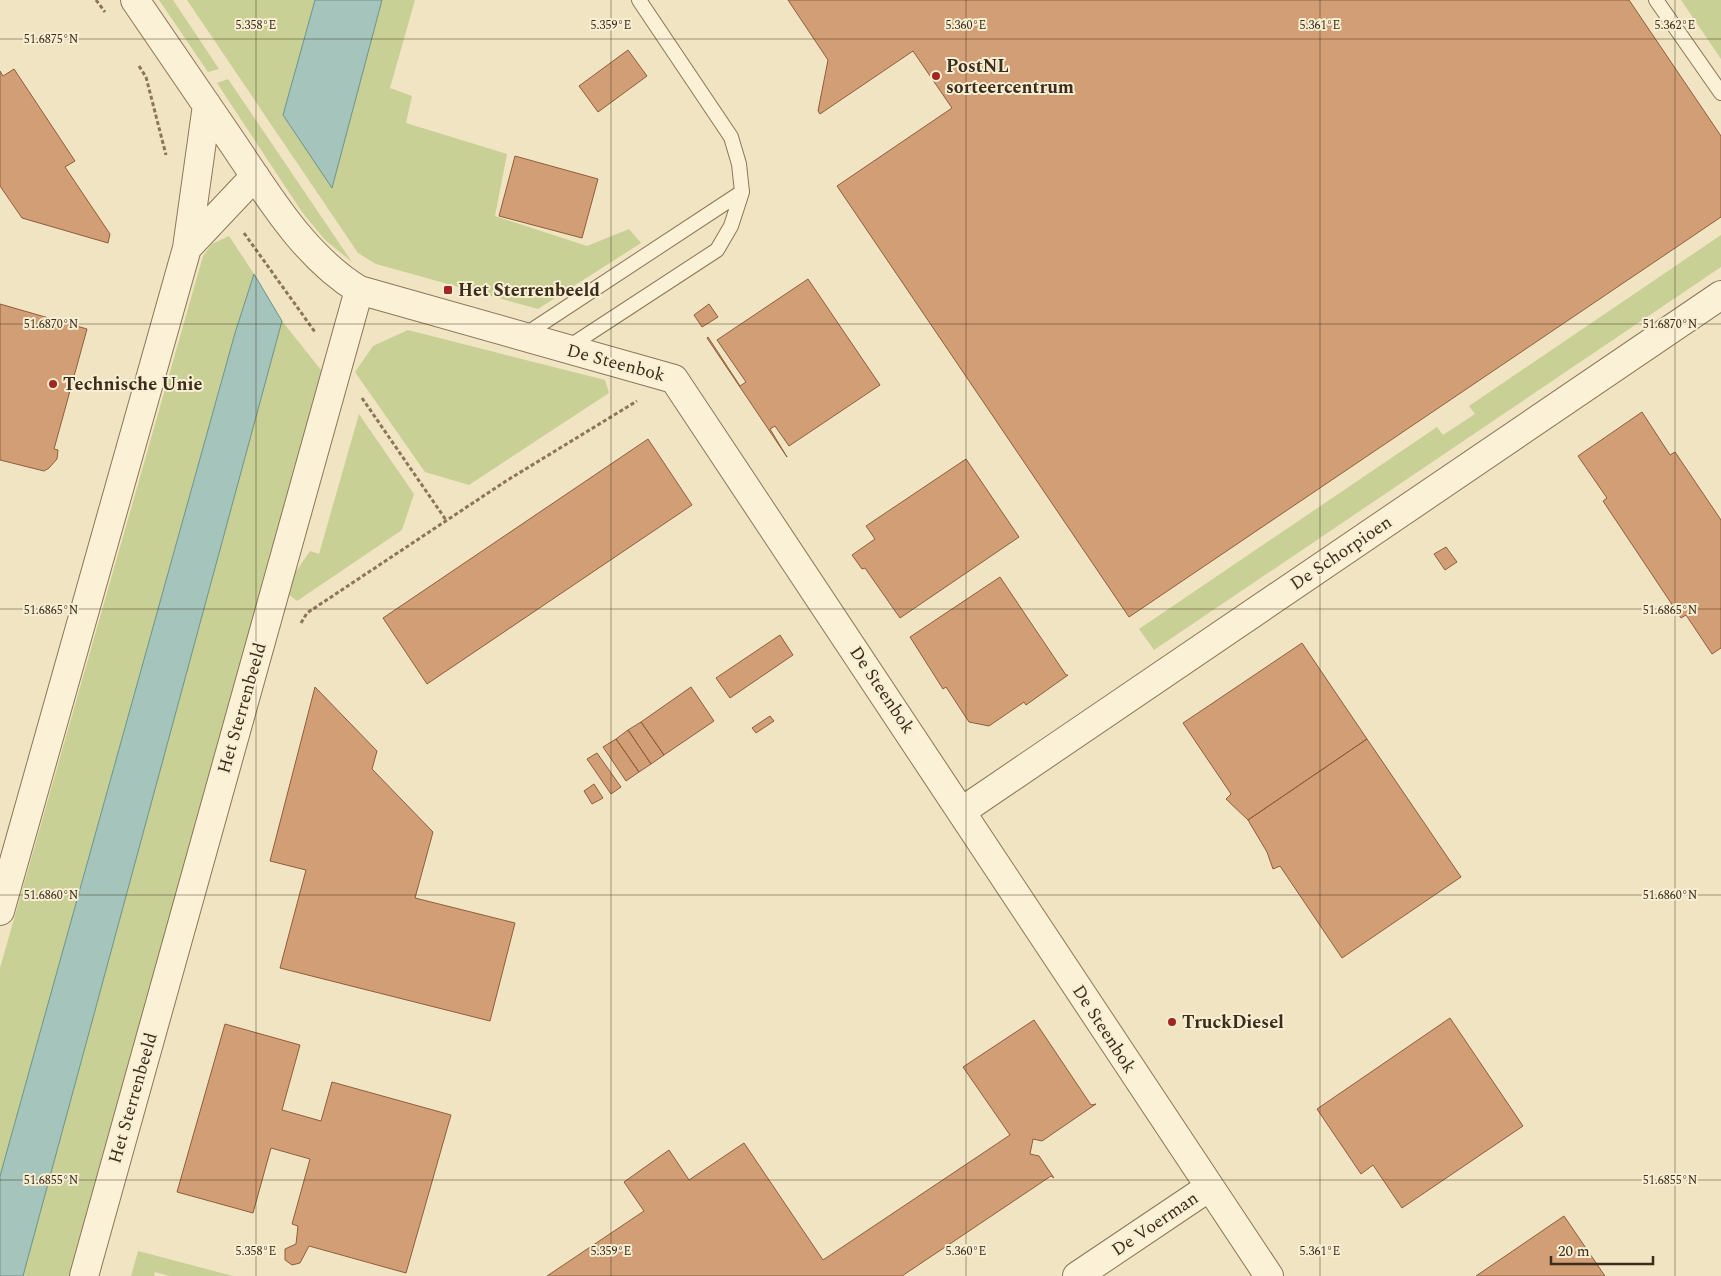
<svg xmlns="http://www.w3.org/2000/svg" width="1721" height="1276" font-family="Spectral,serif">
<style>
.green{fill:#c8d095}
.water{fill:#a5c4bb;stroke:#6b9389}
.building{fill:#d29e75;stroke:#8e5e3c}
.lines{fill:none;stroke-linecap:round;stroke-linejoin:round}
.service-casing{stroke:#8d7558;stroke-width:16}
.minor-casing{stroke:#8d7558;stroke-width:30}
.path{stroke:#8d7558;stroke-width:3;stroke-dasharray:4 2.5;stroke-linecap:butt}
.service{stroke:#fbf1d6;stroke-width:14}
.minor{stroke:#fbf1d6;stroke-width:28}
.ticks{fill:none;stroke:#3b2c1d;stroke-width:1;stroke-opacity:0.45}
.poi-dot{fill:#a02523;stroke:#f8eed2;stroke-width:2}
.labels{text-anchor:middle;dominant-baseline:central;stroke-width:4;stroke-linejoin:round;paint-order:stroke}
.poi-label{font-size:18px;font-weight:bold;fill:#3b2c1d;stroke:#f8eed2;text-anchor:start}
.street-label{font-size:18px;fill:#3b2c1d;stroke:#f8eed2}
.ticks-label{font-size:12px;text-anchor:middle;fill:#3b2c1d;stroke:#f8eed2;stroke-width:4;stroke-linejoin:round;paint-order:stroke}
</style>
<rect width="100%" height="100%" fill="#f1e4c2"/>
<path class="green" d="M 159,0 L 173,0 L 219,69 L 208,72 Z
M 187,0 L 315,0 L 283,115 L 332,187 L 382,0 L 415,0 L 390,88 L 412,96 L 406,123 L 507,154 L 495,216 L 587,246 L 629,229 L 641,243 L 538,309 L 376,264 L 358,253 Z
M 1681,0 L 1721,0 L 1721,59 Z
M 228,79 L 352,262 L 325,240 L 302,212 L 217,83 Z
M 1721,235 L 1721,267 L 1154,650 L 1139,629 L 1437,427 L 1443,435 L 1475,414 L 1469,406 Z
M 229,236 L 254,274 L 235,333 L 0,1176 L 0,968 L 203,256 L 212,244 Z
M 282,321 L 325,375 L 74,1276 L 23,1276 Z
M 408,330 L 605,380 L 609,393 L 469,485 L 425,472 L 355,372 L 373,346 Z
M 359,414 L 414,494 L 402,530 L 297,601 L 288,594 L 288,583 L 310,551 L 319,554 Z
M 138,1251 L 233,1276 L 169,1276 L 155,1272 L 154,1276 L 131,1276 Z"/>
<path class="water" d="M 315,0 L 382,0 L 332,188 L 283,115 Z
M 254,274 L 282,321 L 23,1276 L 0,1276 L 0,1176 L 235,333 Z"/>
<path class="building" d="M 788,0 L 1629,0 L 1721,136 L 1721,217 L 1129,617 L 837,186 L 952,108 L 913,51 L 820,114 L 818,111 L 828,60 Z
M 628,50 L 647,76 L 598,112 L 579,86 Z
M 14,69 L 75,161 L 65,167 L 110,234 L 108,243 L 22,218 L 0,186 L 0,71 L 3,76 Z
M 515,156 L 598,179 L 582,238 L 499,216 Z
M 808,279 L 880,385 L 789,446 L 775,426 L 770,429 L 787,457 L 707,338 L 708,337 L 740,386 L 746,382 L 717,340 Z
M 0,304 L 87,329 L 54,449 L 58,450 L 57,459 L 49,468 L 44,471 L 0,460 Z
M 709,304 L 718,317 L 702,327 L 694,315 Z
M 1642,412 L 1670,455 L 1675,452 L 1721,520 L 1721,648 L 1712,654 L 1686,615 L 1681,618 L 1603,501 L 1607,498 L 1578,456 Z
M 648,439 L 692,505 L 427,684 L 383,618 Z
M 966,459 L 1019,537 L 900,618 L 865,568 L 862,569 L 852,555 L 875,539 L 866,526 Z
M 1446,547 L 1457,562 L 1445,570 L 1434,554 Z
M 1000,577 L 1066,675 L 1068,675 L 1026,705 L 1024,702 L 989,726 L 969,722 L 946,687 L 943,689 L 910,637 Z
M 780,635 L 793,655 L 730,698 L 716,678 Z
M 1302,643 L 1367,739 L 1248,820 L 1226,799 L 1231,794 L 1183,723 Z
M 315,687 L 377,751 L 372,769 L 433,832 L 415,898 L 515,923 L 490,1021 L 280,968 L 306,870 L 270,861 Z
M 691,687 L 714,721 L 664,755 L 641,722 Z
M 770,716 L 774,721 L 756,733 L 752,728 Z
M 641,722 L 664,755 L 651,764 L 628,730 Z
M 628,730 L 651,764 L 639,772 L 616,739 Z
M 616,739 L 639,772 L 626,781 L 603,747 Z
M 1367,739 L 1461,877 L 1342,958 L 1280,866 L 1273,869 L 1267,852 L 1248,820 Z
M 597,753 L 621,787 L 611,794 L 587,759 Z
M 594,784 L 603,798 L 592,804 L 584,791 Z
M 1450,1018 L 1523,1126 L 1402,1208 L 1373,1165 L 1361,1174 L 1317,1109 Z
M 1034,1020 L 1091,1105 L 1096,1104 L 1042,1141 L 1033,1139 L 1030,1154 L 1039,1156 L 1054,1178 L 1051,1176 L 902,1276 L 547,1276 L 644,1211 L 624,1182 L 669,1150 L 689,1180 L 744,1143 L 823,1260 L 1010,1135 L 963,1067 Z
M 225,1024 L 300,1045 L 282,1110 L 321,1121 L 332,1082 L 451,1115 L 406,1273 L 309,1246 L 300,1263 L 292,1265 L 285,1260 L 285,1249 L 296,1244 L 298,1226 L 292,1224 L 310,1159 L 271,1148 L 253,1213 L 177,1192 Z
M 1564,1216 L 1605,1276 L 1476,1276 Z"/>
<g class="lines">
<defs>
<path id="service" d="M 1656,0 L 1721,93
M 523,336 L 742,192
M 567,348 L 717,250 L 731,226 L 742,192 L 739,164 L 731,137 L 639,0"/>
<path id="minor" d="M 135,0 C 168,48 201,96 234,145 C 269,197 304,256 359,290 L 674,379 L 1269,1276
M 187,248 L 207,105
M 962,811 L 1721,295
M 0,911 L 187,248 L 255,176
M 84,1276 L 359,290
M 1077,1276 L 1208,1188"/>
</defs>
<use href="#service" class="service-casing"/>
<use href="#minor" class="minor-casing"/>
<path class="path" d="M 96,0 L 105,12
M 139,66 L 146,77 L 166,155
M 244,233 L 315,332
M 362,398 L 446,520
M 301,623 L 307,613 L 506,481 L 637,401"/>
<use href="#service" class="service"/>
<use href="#minor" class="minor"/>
</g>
<path class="ticks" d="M 256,0 L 256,1276M 611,0 L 611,1276M 966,0 L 966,1276M 1320,0 L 1320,1276M 1675,0 L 1675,1276M 0,39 L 1721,39M 0,324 L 1721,324M 0,609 L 1721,609M 0,895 L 1721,895M 0,1180 L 1721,1180"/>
<g class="poi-dot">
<circle cx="936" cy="76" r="5"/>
<rect x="443" y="285" width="10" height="10" rx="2.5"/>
<circle cx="53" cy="384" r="5"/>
<circle cx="1172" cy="1022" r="5"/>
</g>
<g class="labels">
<g class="poi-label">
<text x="946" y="66">PostNL<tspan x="946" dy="21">sorteercentrum</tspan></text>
<text x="458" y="290">Het Sterrenbeeld</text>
<text x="63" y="384">Technische Unie</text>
<text x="1182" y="1022">TruckDiesel</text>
</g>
<g class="street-label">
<text transform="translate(616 363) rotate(15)">De Steenbok</text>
<text transform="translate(1341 553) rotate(-34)">De Schorpioen</text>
<text transform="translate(882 690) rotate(56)">De Steenbok</text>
<text transform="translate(242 708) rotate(-74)">Het Sterrenbeeld</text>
<text transform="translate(1104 1029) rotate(57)">De Steenbok</text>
<text transform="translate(133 1098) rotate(-74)">Het Sterrenbeeld</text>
<text transform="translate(1155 1224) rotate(-34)">De Voerman</text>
</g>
</g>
<g class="ticks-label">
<text x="256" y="29">5.358°E</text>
<text x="611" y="29">5.359°E</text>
<text x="966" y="29">5.360°E</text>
<text x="1320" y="29">5.361°E</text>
<text x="1675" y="29">5.362°E</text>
<text x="51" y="43">51.6875°N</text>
<text x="51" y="328">51.6870°N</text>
<text x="1670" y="328">51.6870°N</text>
<text x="51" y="614">51.6865°N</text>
<text x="1670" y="614">51.6865°N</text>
<text x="51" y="899">51.6860°N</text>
<text x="1670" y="899">51.6860°N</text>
<text x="51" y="1184">51.6855°N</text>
<text x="1670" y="1184">51.6855°N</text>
<text x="256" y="1255">5.358°E</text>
<text x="611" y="1255">5.359°E</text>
<text x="966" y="1255">5.360°E</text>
<text x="1320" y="1255">5.361°E</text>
</g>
<path d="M1551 1256v8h102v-8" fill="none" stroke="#3b2c1d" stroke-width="2.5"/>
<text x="1558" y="1256" font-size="15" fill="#3b2c1d" stroke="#f8eed2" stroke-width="4" paint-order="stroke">20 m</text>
</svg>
